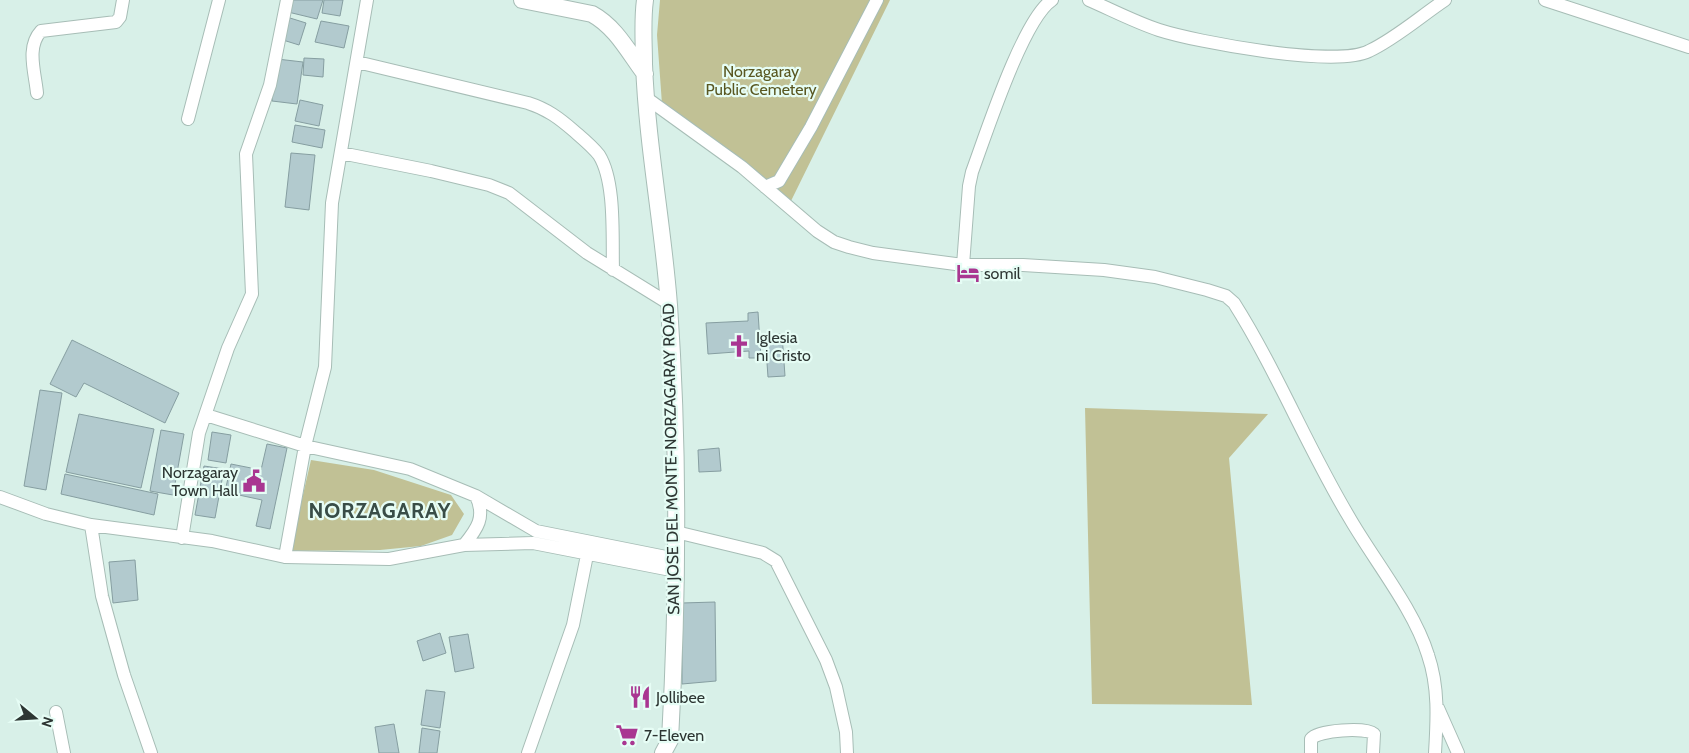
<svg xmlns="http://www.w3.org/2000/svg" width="1689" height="753" font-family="Cabin,sans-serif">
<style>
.green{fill:#c1c195}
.building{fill:#b2cace;stroke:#869ea1}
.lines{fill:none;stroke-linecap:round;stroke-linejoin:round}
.minor-casing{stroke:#a7bdb6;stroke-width:14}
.major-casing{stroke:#a7bdb6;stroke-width:18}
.minor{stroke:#fff;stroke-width:12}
.major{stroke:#fff;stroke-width:16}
.labels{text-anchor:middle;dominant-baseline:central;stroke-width:4.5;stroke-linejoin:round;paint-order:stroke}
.park-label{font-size:16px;fill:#595721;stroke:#e6fdf5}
.poi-label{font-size:16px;fill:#2d3633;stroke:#e6fdf5;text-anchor:start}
.street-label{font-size:16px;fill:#2d3633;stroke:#e6fdf5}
.district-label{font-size:21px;font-weight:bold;letter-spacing:1px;fill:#394d47;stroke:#e6fdf5}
</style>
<rect width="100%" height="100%" fill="#d8f0e8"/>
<path class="green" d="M 660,0 L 890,0 L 789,205 L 662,104 L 657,35 Z
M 1085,408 L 1268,414 L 1229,458 L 1252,705 L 1092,704 Z
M 311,460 L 374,470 L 451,495 L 464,514 L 452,535 L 421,546 L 380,550 L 290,551 Z"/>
<path class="building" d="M 293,0 L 323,0 L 317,19 L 288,12 Z
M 324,0 L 343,0 L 340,16 L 322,13 Z
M 290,18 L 306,23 L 299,45 L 283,40 Z
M 321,21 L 349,26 L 344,48 L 315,42 Z
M 304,58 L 324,59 L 323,77 L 303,75 Z
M 277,59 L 303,62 L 297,104 L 272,101 Z
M 300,100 L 323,105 L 319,126 L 295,121 Z
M 295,125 L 325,130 L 322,148 L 292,142 Z
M 291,153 L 315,155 L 309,210 L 285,207 Z
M 758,312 L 761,358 L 749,358 L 749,351 L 708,354 L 706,323 L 748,321 L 748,313 Z
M 782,334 L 785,376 L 768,377 L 765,335 Z
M 72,340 L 179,393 L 165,423 L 84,383 L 76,397 L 50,384 Z
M 40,390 L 62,393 L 46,490 L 24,486 Z
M 79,414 L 154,429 L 141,488 L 66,472 Z
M 161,430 L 184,434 L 173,495 L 150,491 Z
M 212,432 L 231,435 L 226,463 L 208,460 Z
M 267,444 L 287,448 L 270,529 L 256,526 L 262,500 L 225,492 L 231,464 L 261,470 Z
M 719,448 L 721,471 L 699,472 L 698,450 Z
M 204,466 L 224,469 L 215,518 L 195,515 Z
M 65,474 L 158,494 L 154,515 L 61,494 Z
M 135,560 L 138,600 L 113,603 L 109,562 Z
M 715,602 L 716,681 L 682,684 L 682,603 Z
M 440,633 L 446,653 L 423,661 L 417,641 Z
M 468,634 L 474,668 L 455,672 L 449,637 Z
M 426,690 L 445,692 L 440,728 L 421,725 Z
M 394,724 L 399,753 L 379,753 L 375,727 Z
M 422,728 L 440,731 L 437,753 L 419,753 Z"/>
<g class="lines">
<defs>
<path id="minor" d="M 1089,0 C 1112,10 1135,22 1159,30 C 1196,42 1336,68 1369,51 C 1395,39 1421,16 1445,0
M 1545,0 L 1689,47
M 357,62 L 528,103 C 547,109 559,118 574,131 C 582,138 592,146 599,155 C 616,182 612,238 613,270
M 37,93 C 35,72 26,47 41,31 L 116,22 L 120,17 L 123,0
M 645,97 L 742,167 L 817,231 L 834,242 L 849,247 L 873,253 L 963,265 L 1023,265 L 1104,270 L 1155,277 L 1207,290 L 1226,296 L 1234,303 C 1277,371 1307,447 1349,517 C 1373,559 1414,609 1428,655 C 1439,687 1437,720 1435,753
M 188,119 L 219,0
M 341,153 L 431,171 L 489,185 L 509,193 L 587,253 L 668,303
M 765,187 L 779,181 L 811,127 L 877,0
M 963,265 L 969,186 L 972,172 C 986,134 1023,19 1052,0
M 206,415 L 305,446 L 410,469 L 476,496 L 536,531 L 676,559
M 0,497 L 46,514 L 91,525 L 212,541 L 285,557 L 389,559 L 464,545 L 533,543 L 676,571
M 91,525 L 102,596 L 124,675 L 151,753
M 676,532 L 763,553 L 776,561 L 826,660 L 836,687 L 846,732 L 847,753
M 182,538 L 199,433 L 228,348 L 252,294 L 246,154 L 270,85 L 287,0
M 464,545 C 477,529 486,517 476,496
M 285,557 L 305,446 L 325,367 L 332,203 L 367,0
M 1438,708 L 1458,753
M 56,712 L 64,753
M 528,753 L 573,625 L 587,555
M 1311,753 L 1311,739 C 1318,730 1366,727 1374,734 L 1373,753"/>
<path id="major" d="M 522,0 L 592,14 C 616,27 629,53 645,74
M 645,0 C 642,21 644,43 644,64 C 647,145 663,225 669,305 C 679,449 678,595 670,740 L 663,753"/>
</defs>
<use href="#minor" class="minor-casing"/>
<use href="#major" class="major-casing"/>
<use href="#minor" class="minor"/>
<use href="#major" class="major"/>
</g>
<defs>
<symbol id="hotel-bare" viewBox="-9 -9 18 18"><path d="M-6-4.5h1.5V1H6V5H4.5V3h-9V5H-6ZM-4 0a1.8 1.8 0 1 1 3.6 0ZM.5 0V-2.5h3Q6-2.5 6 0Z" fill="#a93691" stroke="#e6fdf5" stroke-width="2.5" paint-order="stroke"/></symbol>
<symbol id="church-bare" viewBox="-9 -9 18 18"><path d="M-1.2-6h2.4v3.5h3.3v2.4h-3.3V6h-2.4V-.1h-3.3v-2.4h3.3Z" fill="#a93691" stroke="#e6fdf5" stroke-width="2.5" paint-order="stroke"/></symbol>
<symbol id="civic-bare" viewBox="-9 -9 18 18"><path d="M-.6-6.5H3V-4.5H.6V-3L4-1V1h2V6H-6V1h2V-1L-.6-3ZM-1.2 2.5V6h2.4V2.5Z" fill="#a93691" stroke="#e6fdf5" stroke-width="2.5" paint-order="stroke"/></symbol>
<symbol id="restaurant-bare" viewBox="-9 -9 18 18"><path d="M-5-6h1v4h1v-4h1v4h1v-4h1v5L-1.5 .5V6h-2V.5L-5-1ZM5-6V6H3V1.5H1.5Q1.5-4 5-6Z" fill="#a93691" stroke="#e6fdf5" stroke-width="2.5" paint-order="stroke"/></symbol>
<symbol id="supermarket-bare" viewBox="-9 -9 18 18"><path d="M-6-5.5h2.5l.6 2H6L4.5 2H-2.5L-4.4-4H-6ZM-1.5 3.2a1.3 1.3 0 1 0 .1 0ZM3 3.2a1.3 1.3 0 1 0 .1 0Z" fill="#a93691" stroke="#e6fdf5" stroke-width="2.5" paint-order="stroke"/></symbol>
</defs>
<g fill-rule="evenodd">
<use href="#hotel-bare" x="952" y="257" width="32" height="32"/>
<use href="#church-bare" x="723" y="330" width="32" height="32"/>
<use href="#civic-bare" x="238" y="465" width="32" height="32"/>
<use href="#restaurant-bare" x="624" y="681" width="32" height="32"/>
<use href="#supermarket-bare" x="611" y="719" width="32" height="32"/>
</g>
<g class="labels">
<g class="park-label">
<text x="761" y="71">Norzagaray<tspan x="761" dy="18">Public Cemetery</tspan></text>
</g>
<g class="poi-label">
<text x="984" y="273">somil</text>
<text x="756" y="337">Iglesia<tspan x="756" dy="18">ni Cristo</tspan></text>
<text x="238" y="472" text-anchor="end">Norzagaray<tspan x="238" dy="18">Town Hall</tspan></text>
<text x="656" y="697">Jollibee</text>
<text x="644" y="735">7-Eleven</text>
</g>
<g class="street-label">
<text transform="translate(671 459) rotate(-91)">SAN JOSE DEL MONTE-NORZAGARAY ROAD</text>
</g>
<g class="district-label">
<text x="380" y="510">NORZAGARAY</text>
</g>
</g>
<g transform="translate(35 718) rotate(108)" stroke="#e6fdf5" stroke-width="4" paint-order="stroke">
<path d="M0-4L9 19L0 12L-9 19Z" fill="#2d3633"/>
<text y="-8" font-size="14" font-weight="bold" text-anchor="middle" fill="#2d3633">N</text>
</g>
</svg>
